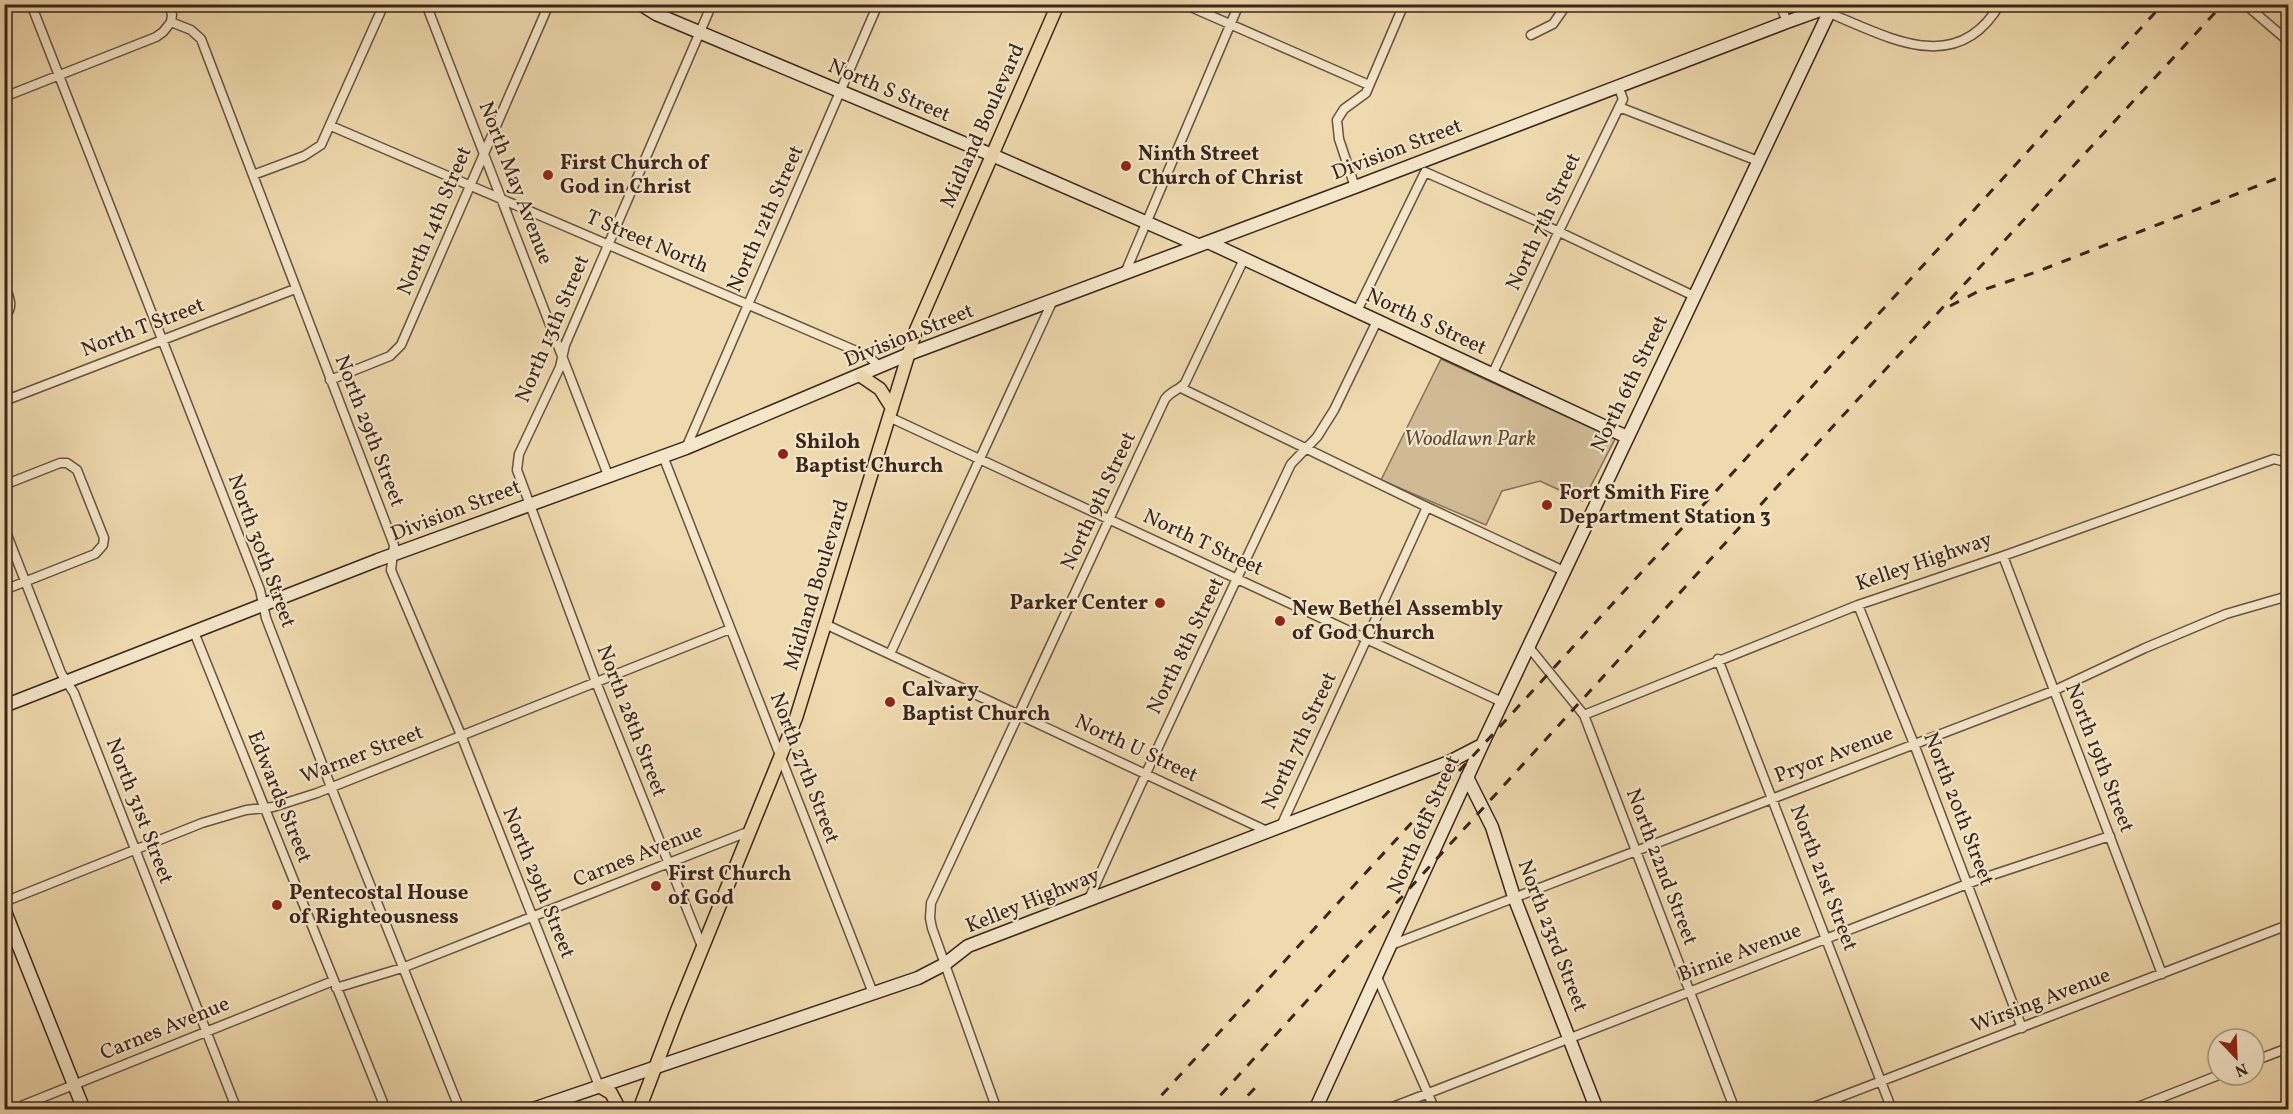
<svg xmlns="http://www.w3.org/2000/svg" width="2293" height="1114" font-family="Vollkorn,serif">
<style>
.green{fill:#d0ba95;stroke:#867058;stroke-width:1.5}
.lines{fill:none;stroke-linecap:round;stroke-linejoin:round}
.street-casing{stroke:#685240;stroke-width:11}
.secondary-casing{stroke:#3b251b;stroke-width:15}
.primary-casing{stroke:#3b251b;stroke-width:15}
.street{stroke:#f5e6ca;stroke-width:8}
.secondary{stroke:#f5e6ca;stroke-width:12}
.primary{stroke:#efd9ae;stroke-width:12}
.rail{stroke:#3b251b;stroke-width:3;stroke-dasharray:10 10;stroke-linecap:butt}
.poi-dot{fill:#8f2418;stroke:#f5e6ca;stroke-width:2}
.labels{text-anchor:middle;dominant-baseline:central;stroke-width:4.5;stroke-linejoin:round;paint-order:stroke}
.street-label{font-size:21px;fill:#3b251b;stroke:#f5e6ca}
.poi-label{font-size:21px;font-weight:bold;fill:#3b251b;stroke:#f5e6ca;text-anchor:start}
.park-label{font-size:21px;font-style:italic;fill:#604a3a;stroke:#f5e6ca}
</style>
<rect width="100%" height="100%" fill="#efd9ae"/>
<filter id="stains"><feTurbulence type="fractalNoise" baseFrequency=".00333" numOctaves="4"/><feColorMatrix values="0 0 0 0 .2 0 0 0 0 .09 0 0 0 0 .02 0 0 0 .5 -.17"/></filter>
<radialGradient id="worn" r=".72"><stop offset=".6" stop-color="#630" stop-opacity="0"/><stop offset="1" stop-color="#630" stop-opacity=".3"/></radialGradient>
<path class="green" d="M 1441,359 L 1615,439 L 1583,501 L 1540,481 L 1502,491 L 1486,525 L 1381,480 Z"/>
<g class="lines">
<defs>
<path id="street" d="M 31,4 L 260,590 L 266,618 L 331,787 L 460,1110
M 169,4 L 172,15 L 171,22
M 426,4 L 608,475
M 1184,4 L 1369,85
M 1780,4 L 1787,22
M 2245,4 L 2288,41
M 1829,13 C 1888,37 1957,78 2000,4
M 171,22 L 191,30 L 201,39 L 394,545 L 391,570 L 461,735 L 599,1086
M 1531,35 L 1553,24 L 1567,4
M 4,97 L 156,37 L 163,32 L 171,22
M 1619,107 L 1758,161
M 331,126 L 868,356 L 880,367
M 1425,172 L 1534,220 L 1694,296
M 253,175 L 304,156 L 321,145 L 384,4
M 1355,187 L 1339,139 L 1337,120 L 1344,109 L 1366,93 L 1404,4
M 1125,273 L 1239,4
M 4,284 C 9,297 15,307 4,317
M 1357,311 L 1425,172
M 1492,375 L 1558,233 L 1623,99 L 1618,86
M 330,380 L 390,356 L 401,345 L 549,4
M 1181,388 L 1427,507 L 1564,571
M 4,401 L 295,289
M 889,417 L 1502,702
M 686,448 L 878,4
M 663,456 L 873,993
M 4,485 L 60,463 L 67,463 L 77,470 L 104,538 L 103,545 L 95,554 L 4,590
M 4,527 L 61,673 L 74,693 L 237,1110
M 2003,556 L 2162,974
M 1858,605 L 1914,744 L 2022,1028
M 825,624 L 1267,831
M 194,632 L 386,1110
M 1528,646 L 1584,715 L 1735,1110
M 890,654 L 1053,300
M 1718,659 L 1892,1110
M 1584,715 L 1858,605 L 2003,556 L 2274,459 L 2282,461 L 2288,466
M 1281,826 L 1427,507
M 1089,899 C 1154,753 1223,608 1291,464 L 1317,437 L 1334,410 L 1377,321
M 4,902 L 202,823 L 246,810 L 273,807 L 317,793 L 730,629
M 1391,945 L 2053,691 L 2145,648 L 2226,614 L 2288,596
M 703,949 L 596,682 L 517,470 L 519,454 L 560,367 L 565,345 L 712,4
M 1377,977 L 1435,1110
M 336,988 L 402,968 L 750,831
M 2254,1061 L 2288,1048
M 11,1110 L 333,981
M 997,1110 L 932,928 L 930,918 L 931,903 L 1165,399 C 1171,391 1179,390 1185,383 L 1244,259
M 1385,1110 L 1980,879 L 2110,836
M 1806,1110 L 2288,925
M 2130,1110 L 2219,1075"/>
<path id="secondary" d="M 640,4 L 656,14 L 992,155 L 1198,245
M 1208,242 L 1627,437
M 4,706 L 378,560 L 686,448 L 909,354 L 1355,187 L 1787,22 L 1820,10 L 1829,13
M 1467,777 L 1492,827 L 1514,897 L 1597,1110
M 4,909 L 84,1110
M 530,1110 L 918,978 L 945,964 L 968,946 L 1449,762 L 1482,745
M 1315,1110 L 1482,745 L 1833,4"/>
<path id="primary" d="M 861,376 L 880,389 L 892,408
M 599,1086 L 611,1093 L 620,1110
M 639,1110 L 676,1013 L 796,718 L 916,330 L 1058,4"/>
</defs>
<use href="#street" class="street-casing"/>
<use href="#secondary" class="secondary-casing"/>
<use href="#primary" class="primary-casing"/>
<use href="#street" class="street"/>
<use href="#secondary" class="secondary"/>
<use href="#primary" class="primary"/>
<path class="rail" d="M 1950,306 L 1977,292 L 2036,272 L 2288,174
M 1148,1110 L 2163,4
M 1207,1110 L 1740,527 L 2223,4
M 1234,1110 L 1256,1087"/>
</g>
<g class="poi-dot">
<circle cx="1126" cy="166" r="6"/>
<circle cx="548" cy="175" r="6"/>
<circle cx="783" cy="454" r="6"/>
<circle cx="1547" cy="505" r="6"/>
<circle cx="1160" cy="603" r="6"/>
<circle cx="1280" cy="621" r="6"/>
<circle cx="890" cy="702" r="6"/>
<circle cx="656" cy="886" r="6"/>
<circle cx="277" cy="905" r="6"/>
</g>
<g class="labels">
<g class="street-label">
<text transform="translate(889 91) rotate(23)">North S Street</text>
<text transform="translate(983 126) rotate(-66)">Midland Boulevard</text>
<text transform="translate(1397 150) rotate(-21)">Division Street</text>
<text transform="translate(515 183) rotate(69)">North May Avenue</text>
<text transform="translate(766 219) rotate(-66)">North 12th Street</text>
<text transform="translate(435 221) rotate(-67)">North 14th Street</text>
<text transform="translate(1544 222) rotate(-65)">North 7th Street</text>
<text transform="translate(647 242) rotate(23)">T Street North</text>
<text transform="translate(1426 322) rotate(25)">North S Street</text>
<text transform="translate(143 328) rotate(-21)">North T Street</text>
<text transform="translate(553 329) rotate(-67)">North 13th Street</text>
<text transform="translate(909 336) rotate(-22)">Division Street</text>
<text transform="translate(1630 384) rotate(-64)">North 6th Street</text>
<text transform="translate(369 431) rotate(69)">North 29th Street</text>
<text transform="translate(1099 501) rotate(-65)">North 9th Street</text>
<text transform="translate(456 511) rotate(-21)">Division Street</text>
<text transform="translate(1203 543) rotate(25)">North T Street</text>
<text transform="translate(261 551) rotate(70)">North 30th Street</text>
<text transform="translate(1924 562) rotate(-19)">Kelley Highway</text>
<text transform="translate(817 585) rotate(-73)">Midland Boulevard</text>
<text transform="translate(1186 646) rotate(-64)">North 8th Street</text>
<text transform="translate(631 721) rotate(69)">North 28th Street</text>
<text transform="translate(1300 741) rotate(-65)">North 7th Street</text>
<text transform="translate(1136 749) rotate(25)">North U Street</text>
<text transform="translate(362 755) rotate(-21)">Warner Street</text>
<text transform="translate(1834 755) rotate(-21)">Pryor Avenue</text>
<text transform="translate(2099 758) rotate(69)">North 19th Street</text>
<text transform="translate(804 768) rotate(69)">North 27th Street</text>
<text transform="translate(279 797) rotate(68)">Edwards Street</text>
<text transform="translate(1958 809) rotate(69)">North 20th Street</text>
<text transform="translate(139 811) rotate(69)">North 31st Street</text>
<text transform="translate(1424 825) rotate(-66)">North 6th Street</text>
<text transform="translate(638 856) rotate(-22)">Carnes Avenue</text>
<text transform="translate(1661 867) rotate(69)">North 22nd Street</text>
<text transform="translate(1823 878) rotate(69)">North 21st Street</text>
<text transform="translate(538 883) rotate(68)">North 29th Street</text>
<text transform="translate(1033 901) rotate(-22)">Kelley Highway</text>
<text transform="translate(1552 936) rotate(69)">North 23rd Street</text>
<text transform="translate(1740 953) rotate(-21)">Birnie Avenue</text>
<text transform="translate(2041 1001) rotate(-21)">Wirsing Avenue</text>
<text transform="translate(165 1029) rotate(-22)">Carnes Avenue</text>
</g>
<g class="poi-label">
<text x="1138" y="154">Ninth Street<tspan x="1138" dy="24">Church of Christ</tspan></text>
<text x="560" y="163">First Church of<tspan x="560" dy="24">God in Christ</tspan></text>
<text x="795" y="442">Shiloh<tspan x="795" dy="24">Baptist Church</tspan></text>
<text x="1559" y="493">Fort Smith Fire<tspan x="1559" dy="24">Department Station 3</tspan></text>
<text x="1148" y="603" text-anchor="end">Parker Center</text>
<text x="1292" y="609">New Bethel Assembly<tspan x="1292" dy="24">of God Church</tspan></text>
<text x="902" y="690">Calvary<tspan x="902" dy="24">Baptist Church</tspan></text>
<text x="668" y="874">First Church<tspan x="668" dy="24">of God</tspan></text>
<text x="289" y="893">Pentecostal House<tspan x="289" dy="24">of Righteousness</tspan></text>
</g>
<g class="park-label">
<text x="1470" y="439">Woodlawn Park</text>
</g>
</g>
<rect width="2293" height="1114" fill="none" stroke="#efd9ae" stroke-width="24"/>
<rect x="6" y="6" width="2281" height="1102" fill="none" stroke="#3b251b" stroke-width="3"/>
<rect x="12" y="12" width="2269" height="1090" fill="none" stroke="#3b251b" stroke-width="1.5"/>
<g transform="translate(2236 1057) rotate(157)"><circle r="28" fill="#f5e6ca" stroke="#ab9984" stroke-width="1.5"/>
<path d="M0-4.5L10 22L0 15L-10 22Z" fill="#8f2418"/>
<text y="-9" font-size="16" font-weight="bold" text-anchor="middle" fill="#3b251b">N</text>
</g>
<rect width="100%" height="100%" filter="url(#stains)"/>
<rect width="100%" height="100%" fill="url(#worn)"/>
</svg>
